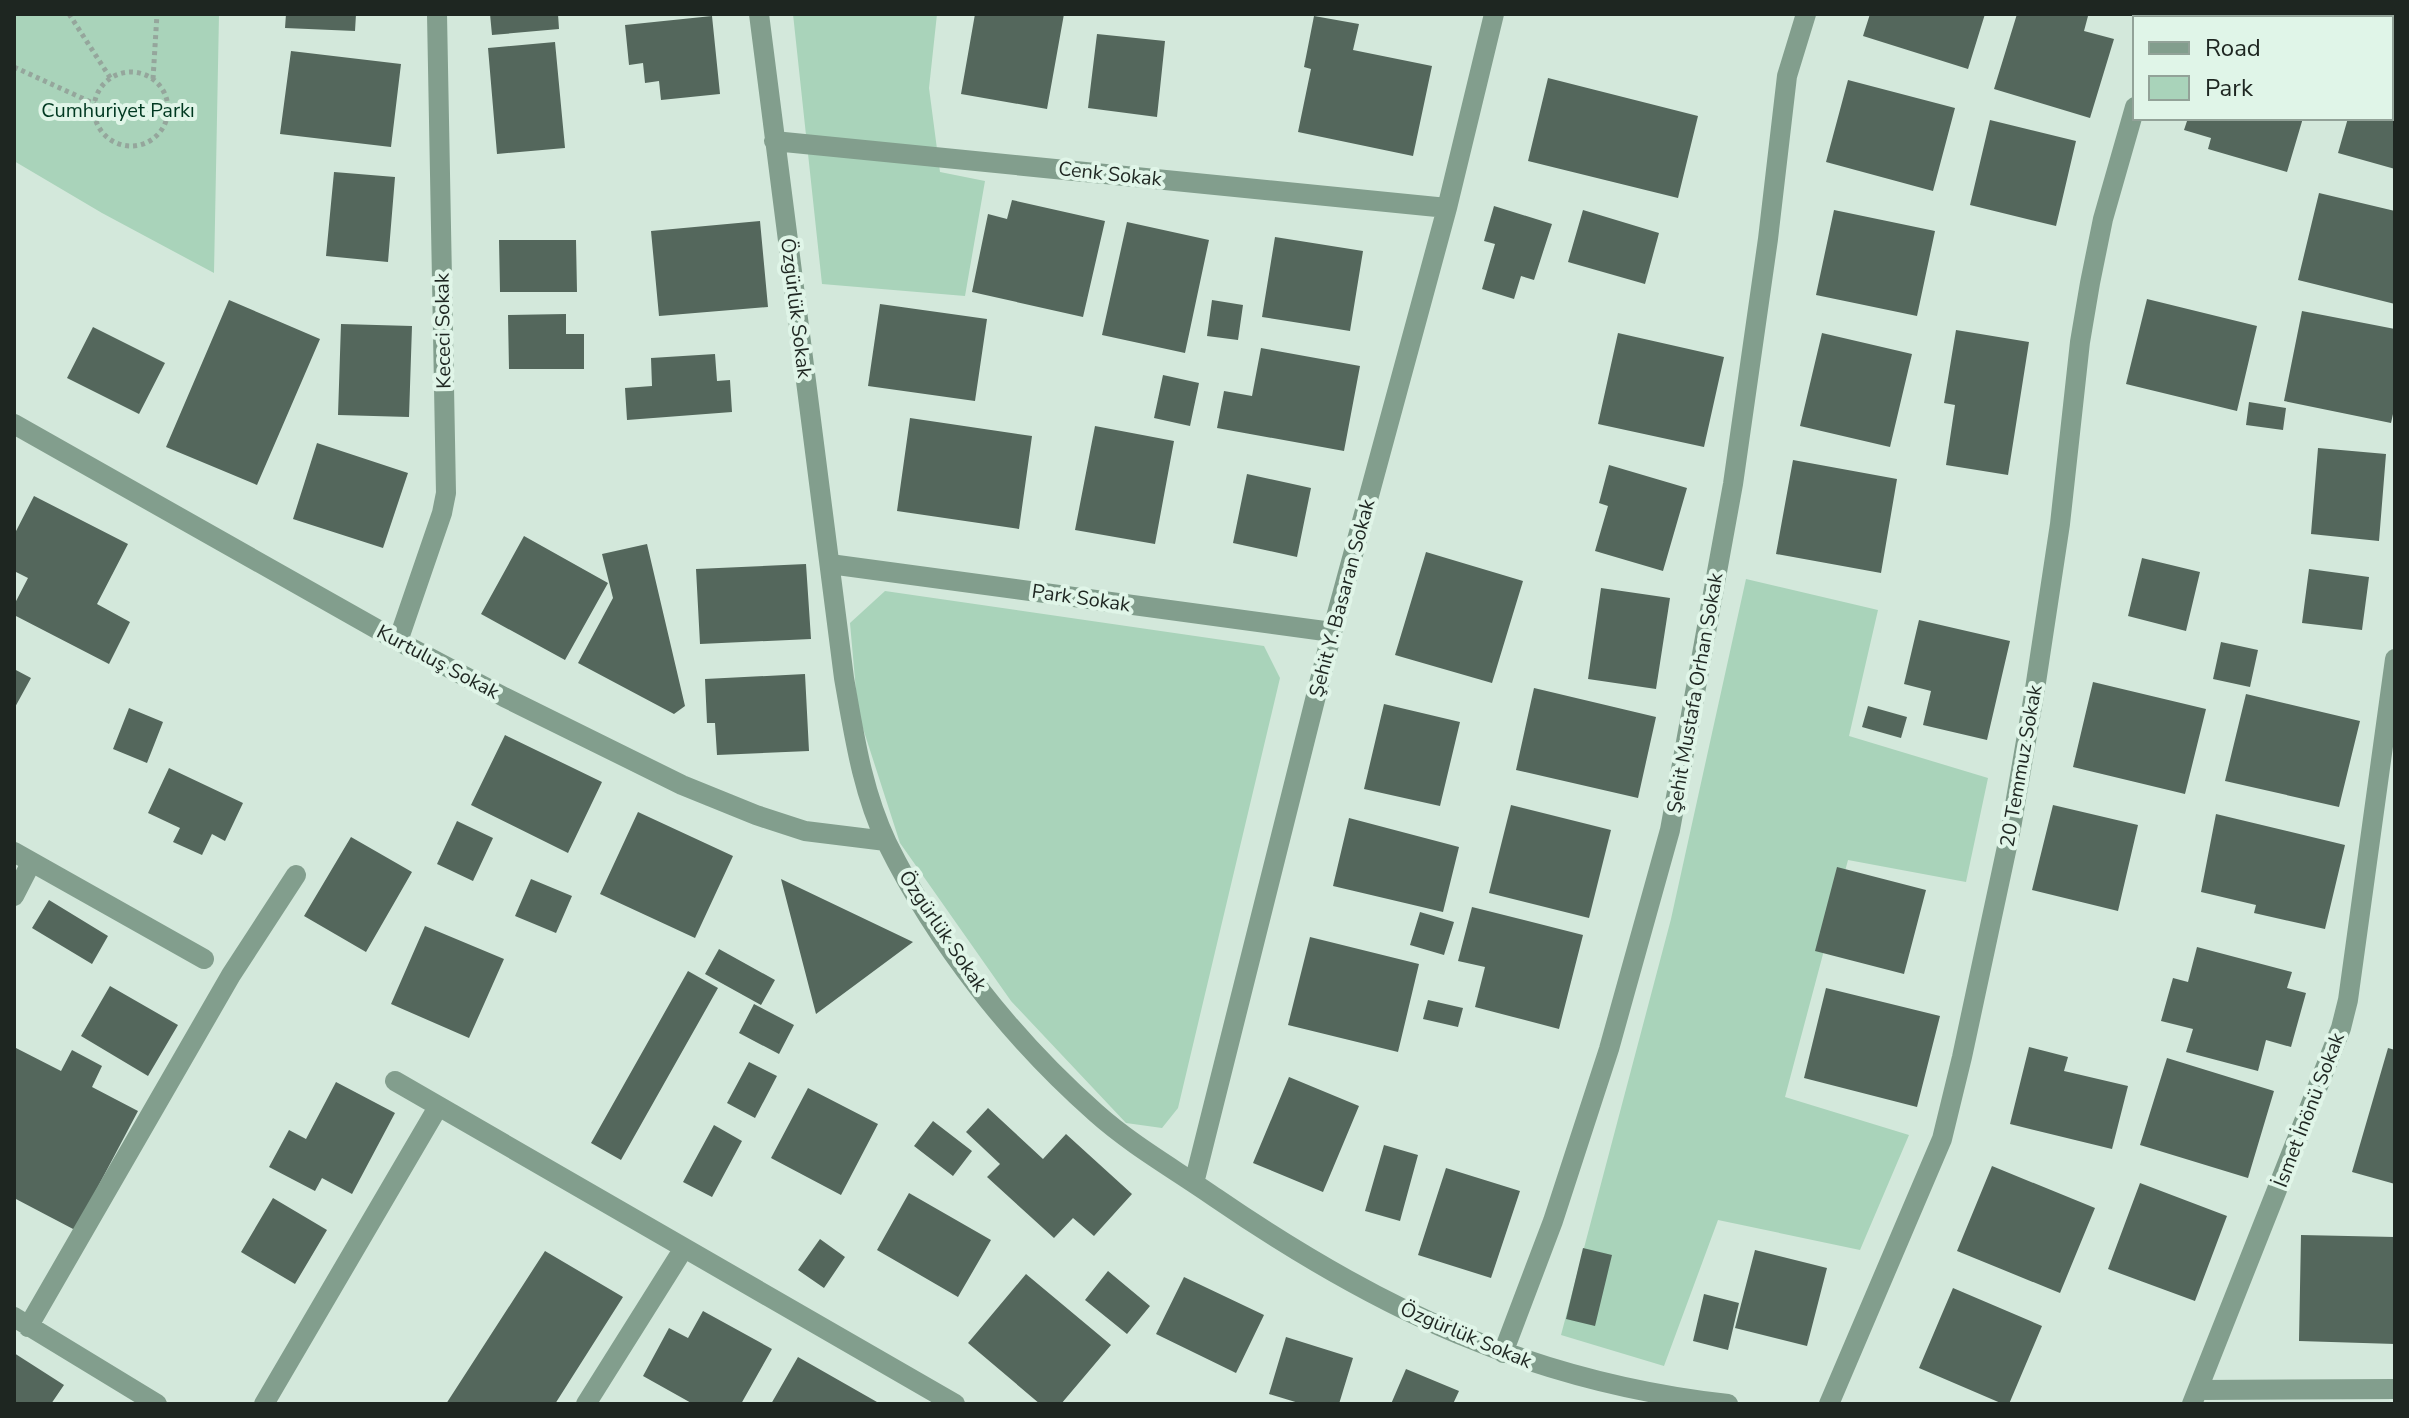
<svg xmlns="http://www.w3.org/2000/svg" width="2409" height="1418" font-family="'Nunito Sans',sans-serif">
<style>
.green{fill:#a9d3ba}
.building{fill:#54675c}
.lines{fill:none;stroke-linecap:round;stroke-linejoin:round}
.path{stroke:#95a69c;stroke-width:5;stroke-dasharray:4 4;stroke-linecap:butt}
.minor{stroke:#829e8d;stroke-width:20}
.labels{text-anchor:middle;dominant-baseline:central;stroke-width:8;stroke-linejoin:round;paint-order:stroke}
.park-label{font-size:20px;fill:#003921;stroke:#e0f5e8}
.street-label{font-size:20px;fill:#1e2621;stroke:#e0f5e8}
</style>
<rect width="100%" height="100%" fill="#d3e8db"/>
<path class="green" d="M 14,14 L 219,14 L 214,273 L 102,213 L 14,161 Z
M 793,14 L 937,14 L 929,88 L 940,172 L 985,181 L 965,296 L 822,284 Z
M 1746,579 L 1878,610 L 1849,736 L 1988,778 L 1966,882 L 1848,860 L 1785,1097 L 1909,1135 L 1860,1250 L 1718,1220 L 1664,1366 L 1561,1335 L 1671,919 Z
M 885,591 L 1264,646 L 1280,678 L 1178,1108 L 1162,1128 L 1126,1123 L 1011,1001 L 900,843 L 858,713 L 850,623 Z"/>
<path class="building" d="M 286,14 L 356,14 L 355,31 L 285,28 Z
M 490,14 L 558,14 L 559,29 L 492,35 Z
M 975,14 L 1064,14 L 1047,109 L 961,94 Z
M 1870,14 L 1985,14 L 1968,69 L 1863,36 Z
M 2017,14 L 2081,14 L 2088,16 L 2084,31 L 2114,39 L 2090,118 L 1994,89 Z
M 2248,14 L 2340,14 L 2339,18 L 2246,18 Z
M 712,16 L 720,94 L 661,100 L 659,81 L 645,83 L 643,63 L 629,65 L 625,25 Z
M 1314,16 L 1359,24 L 1353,50 L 1432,66 L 1413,156 L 1298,132 L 1311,69 L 1304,67 Z
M 1097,34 L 1165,41 L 1157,117 L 1088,108 Z
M 555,42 L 565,148 L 497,154 L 488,48 Z
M 291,51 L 401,64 L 391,147 L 280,134 Z
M 1548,78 L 1698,116 L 1678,198 L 1528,161 Z
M 1848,80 L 1955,108 L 1933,191 L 1826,162 Z
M 2391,81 L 2395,82 L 2395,169 L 2338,153 L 2348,118 L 2391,118 Z
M 2188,118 L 2303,118 L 2287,172 L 2208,149 L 2211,138 L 2184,130 Z
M 1990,120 L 2076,141 L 2056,226 L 1970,205 Z
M 334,172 L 395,177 L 388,262 L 326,256 Z
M 2319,193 L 2395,211 L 2395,304 L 2298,280 Z
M 1012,200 L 1105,221 L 1083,317 L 972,292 L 988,214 L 1007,219 Z
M 1494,206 L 1552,224 L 1534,280 L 1521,276 L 1514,299 L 1482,289 L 1495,244 L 1484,241 Z
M 1583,210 L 1659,233 L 1645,284 L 1568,262 Z
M 1834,210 L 1935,231 L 1917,316 L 1816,295 Z
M 760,221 L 768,307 L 659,316 L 651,231 Z
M 1127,222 L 1209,240 L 1185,353 L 1102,335 Z
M 1275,237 L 1363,251 L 1350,331 L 1262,317 Z
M 499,240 L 576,240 L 577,292 L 500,292 Z
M 2147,299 L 2257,326 L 2237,411 L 2126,384 Z
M 229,300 L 320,339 L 257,485 L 166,447 Z
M 1212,300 L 1243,305 L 1238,340 L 1207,336 Z
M 880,304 L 987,319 L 975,401 L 868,386 Z
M 2302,311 L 2395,329 L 2395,405 L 2391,423 L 2284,401 Z
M 566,314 L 566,334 L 584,334 L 584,369 L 509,369 L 508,315 Z
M 341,324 L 412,326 L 409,417 L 338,415 Z
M 93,327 L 165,363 L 139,414 L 67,378 Z
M 1956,330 L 2029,342 L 2008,475 L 1946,465 L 1955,405 L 1944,403 Z
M 1618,333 L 1724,357 L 1704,447 L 1598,424 Z
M 1822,333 L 1912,354 L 1890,447 L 1800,426 Z
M 1261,348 L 1360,366 L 1344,451 L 1217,428 L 1224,391 L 1252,396 Z
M 715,354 L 717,381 L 730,380 L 732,412 L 627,420 L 625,388 L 652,386 L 651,358 Z
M 1163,375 L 1199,383 L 1190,426 L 1154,418 Z
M 2249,402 L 2286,408 L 2283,430 L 2246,425 Z
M 910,418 L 1032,436 L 1019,529 L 897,511 Z
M 1095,426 L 1174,441 L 1155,544 L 1075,530 Z
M 317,443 L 408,473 L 383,548 L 293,519 Z
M 2318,448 L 2386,454 L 2379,541 L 2311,534 Z
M 1793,460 L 1897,479 L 1881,573 L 1776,554 Z
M 1609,465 L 1687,488 L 1663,571 L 1595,551 L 1608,506 L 1599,503 Z
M 1247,474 L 1311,488 L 1297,557 L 1233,543 Z
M 34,496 L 128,544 L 97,604 L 130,622 L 109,664 L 14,615 L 14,605 L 28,578 L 14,571 L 14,535 Z
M 524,536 L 608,583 L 565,660 L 481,614 Z
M 647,544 L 685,706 L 674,714 L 578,663 L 613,598 L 602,554 Z
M 1426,552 L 1523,581 L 1492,683 L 1395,655 Z
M 2142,558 L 2200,572 L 2186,631 L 2128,616 Z
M 806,564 L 811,639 L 700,644 L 696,569 Z
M 2309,569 L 2369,577 L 2362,630 L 2302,623 Z
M 1601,588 L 1670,598 L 1656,689 L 1588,679 Z
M 1919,620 L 2010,641 L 1987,740 L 1923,725 L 1931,691 L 1904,684 Z
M 2221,642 L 2258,650 L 2250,687 L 2213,679 Z
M 14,669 L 31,678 L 14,709 Z
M 805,674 L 809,751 L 717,755 L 715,723 L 707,723 L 705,679 Z
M 2093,682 L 2206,709 L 2185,794 L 2073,767 Z
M 1534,688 L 1656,717 L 1638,798 L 1516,770 Z
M 2246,694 L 2360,721 L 2339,807 L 2225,781 Z
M 1384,704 L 1460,722 L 1440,806 L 1364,789 Z
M 1868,706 L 1907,717 L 1901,738 L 1862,727 Z
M 129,708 L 163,722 L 147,763 L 113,749 Z
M 505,735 L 602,782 L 568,853 L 471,805 Z
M 169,768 L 243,803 L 225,841 L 212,834 L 202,855 L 173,842 L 180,828 L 148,813 Z
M 1511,805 L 1611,830 L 1589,918 L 1489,893 Z
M 2053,805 L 2138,825 L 2118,911 L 2032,890 Z
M 638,812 L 733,856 L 695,938 L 600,894 Z
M 2216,814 L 2345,845 L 2325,929 L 2254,913 L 2256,905 L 2201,892 Z
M 1349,818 L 1459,847 L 1443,912 L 1333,886 Z
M 457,821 L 493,838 L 473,881 L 437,864 Z
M 351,837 L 412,872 L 366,952 L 304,916 Z
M 1837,867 L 1926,890 L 1904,974 L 1815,951 Z
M 531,879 L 572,896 L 556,933 L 515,916 Z
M 781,879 L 913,942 L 816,1014 Z
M 49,900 L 108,936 L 92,964 L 32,928 Z
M 1472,907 L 1583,935 L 1559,1029 L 1475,1007 L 1485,967 L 1458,961 Z
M 1420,912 L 1454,922 L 1444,955 L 1410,945 Z
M 425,926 L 504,959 L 469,1038 L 391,1004 Z
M 1310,937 L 1419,964 L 1398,1052 L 1288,1025 Z
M 2197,947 L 2292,972 L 2287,988 L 2306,993 L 2291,1047 L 2266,1040 L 2258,1071 L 2186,1052 L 2193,1029 L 2161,1021 L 2173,978 L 2188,982 Z
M 719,949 L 775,980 L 761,1005 L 705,974 Z
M 688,971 L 718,988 L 621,1160 L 591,1143 Z
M 110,986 L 178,1025 L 148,1076 L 81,1036 Z
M 1826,988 L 1940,1016 L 1917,1107 L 1804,1078 Z
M 1428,1000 L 1463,1008 L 1458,1027 L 1423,1019 Z
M 754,1004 L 794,1025 L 779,1054 L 739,1033 Z
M 14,1047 L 61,1071 L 72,1050 L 102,1066 L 92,1087 L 138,1111 L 75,1230 L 14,1198 Z
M 2029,1047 L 2068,1057 L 2064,1071 L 2128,1086 L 2112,1149 L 2010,1124 Z
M 2388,1048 L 2395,1050 L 2395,1184 L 2352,1172 Z
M 2167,1058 L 2274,1091 L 2248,1178 L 2140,1145 Z
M 749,1062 L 777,1076 L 755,1118 L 727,1103 Z
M 1289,1077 L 1359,1106 L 1323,1192 L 1253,1163 Z
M 336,1082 L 395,1113 L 352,1194 L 322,1178 L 315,1191 L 269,1167 L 289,1130 L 306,1139 Z
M 808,1088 L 878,1124 L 841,1195 L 771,1158 Z
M 988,1108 L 1043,1159 L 1066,1134 L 1132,1194 L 1094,1236 L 1073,1218 L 1054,1238 L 987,1177 L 1000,1164 L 966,1132 Z
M 933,1121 L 972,1151 L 953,1176 L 914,1146 Z
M 714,1125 L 742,1141 L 712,1197 L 683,1182 Z
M 1384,1145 L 1418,1155 L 1400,1221 L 1365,1211 Z
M 1992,1166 L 2095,1208 L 2060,1293 L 1957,1251 Z
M 1446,1168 L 1520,1191 L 1491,1278 L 1418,1255 Z
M 2140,1183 L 2227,1216 L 2195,1301 L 2108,1269 Z
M 909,1193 L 991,1240 L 958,1297 L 877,1250 Z
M 273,1198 L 327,1230 L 295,1284 L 241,1252 Z
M 2301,1235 L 2395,1237 L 2395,1344 L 2299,1341 Z
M 820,1239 L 845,1257 L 824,1288 L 798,1270 Z
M 1583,1248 L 1612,1255 L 1595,1326 L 1566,1319 Z
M 1755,1250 L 1827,1268 L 1807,1346 L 1735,1328 Z
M 545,1251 L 623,1297 L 555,1404 L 446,1404 Z
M 1108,1271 L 1150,1306 L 1127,1334 L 1085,1300 Z
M 1026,1274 L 1111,1345 L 1061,1404 L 1040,1404 L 968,1343 Z
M 1184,1277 L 1264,1315 L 1236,1373 L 1156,1334 Z
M 1953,1288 L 2042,1326 L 2009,1404 L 2003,1404 L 1919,1368 Z
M 1704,1294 L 1739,1303 L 1728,1350 L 1693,1341 Z
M 703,1311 L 772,1349 L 741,1404 L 693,1404 L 643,1376 L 669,1328 L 688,1338 Z
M 1286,1337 L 1353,1358 L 1339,1404 L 1302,1404 L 1269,1394 Z
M 14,1353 L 64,1385 L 51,1404 L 14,1404 Z
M 798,1357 L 877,1402 L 875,1404 L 771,1404 Z
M 1406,1369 L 1459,1391 L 1453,1404 L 1391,1404 Z"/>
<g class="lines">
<path class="path" d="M 69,14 L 111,79
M 14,67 L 95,104
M94 109a37 37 0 1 1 74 0a37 37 0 1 1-74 0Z
M 153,79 L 157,14"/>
<path class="minor" d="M 759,14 L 844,678 C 854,734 862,791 887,843 C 937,944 1012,1039 1096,1113 C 1133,1146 1176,1170 1216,1198 C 1378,1309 1531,1382 1728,1404
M 2165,18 L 2166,14
M 774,141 L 1447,208
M 14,424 L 398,641 L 504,697 L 682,785 L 756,815 L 805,831 L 886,841
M 830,564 L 1332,632
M 398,641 L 442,513 L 446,493 L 437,14
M 14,852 L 204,959
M 14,896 L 31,863
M 395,1081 L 955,1404
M 1194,1183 L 1332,632 L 1447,208 L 1494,14
M 14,1317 L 157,1404
M 28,1327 L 231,975 L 296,875
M 1503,1353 L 1553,1221 L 1609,1049 L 1670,830 L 1733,484 L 1768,239 L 1787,76 L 1806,14
M 2198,1390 L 2395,1389
M 264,1404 L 438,1107
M 586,1404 L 684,1248
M 1829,1404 L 1942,1139 L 1962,1057 L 2011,828 L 2035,689 L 2060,524 L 2080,342 L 2090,283 L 2103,219 L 2135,107
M 2192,1404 L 2341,1028 L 2348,1000 L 2395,659"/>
</g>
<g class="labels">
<g class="park-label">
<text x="118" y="110">Cumhuriyet Parkı</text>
</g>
<g class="street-label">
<text transform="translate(1110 174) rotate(6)">Cenk Sokak</text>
<text transform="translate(796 308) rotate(83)">Özgürlük Sokak</text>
<text transform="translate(443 331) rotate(-91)">Kececi Sokak</text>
<text transform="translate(1081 598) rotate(8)">Park Sokak</text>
<text transform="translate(1342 598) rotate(-75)">Şehit Y. Basaran Sokak</text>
<text transform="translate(438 662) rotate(28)">Kurtuluş Sokak</text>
<text transform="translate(1695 693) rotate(-80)">Şehit Mustafa Orhan Sokak</text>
<text transform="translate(2021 766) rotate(-80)">20 Temmuz Sokak</text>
<text transform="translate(943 931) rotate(56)">Özgürlük Sokak</text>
<text transform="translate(2309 1110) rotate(-69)">İsmet İnönü Sokak</text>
<text transform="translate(1466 1335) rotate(23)">Özgürlük Sokak</text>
</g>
</g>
<rect width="2409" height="1418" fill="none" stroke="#1e2621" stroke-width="32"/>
<rect x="2133" y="16" width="260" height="104" fill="#e0f5e8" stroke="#92a298" stroke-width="2"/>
<rect x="2149" y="42" width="40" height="12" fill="#829e8d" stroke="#92a298" stroke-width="2"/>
<text x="2205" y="56" font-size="24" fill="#1e2621">Road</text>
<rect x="2149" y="76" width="40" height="24" fill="#a9d3ba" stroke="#92a298" stroke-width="2"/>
<text x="2205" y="96" font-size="24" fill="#1e2621">Park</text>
</svg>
